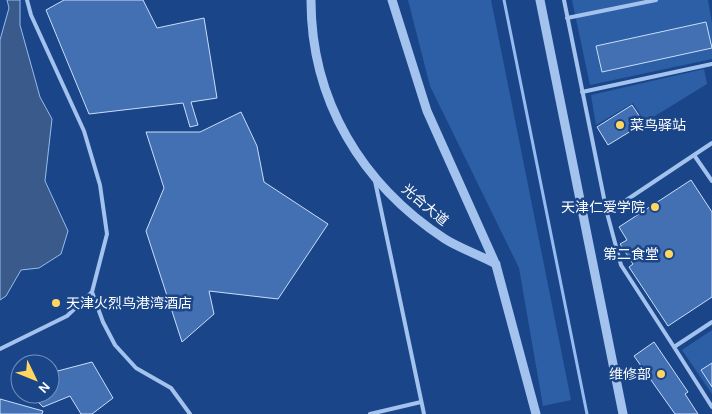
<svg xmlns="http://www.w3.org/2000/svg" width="712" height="414" font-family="Karla,'Noto Sans SC',sans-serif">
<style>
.green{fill:#2d5fa7}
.water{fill:#3a5a8c;stroke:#96bcef}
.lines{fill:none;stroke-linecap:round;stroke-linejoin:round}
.stream{stroke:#96bcef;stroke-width:3}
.building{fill:#4270b2;stroke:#c9ddf9}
.service{stroke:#a3c2ed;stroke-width:4}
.tertiary{stroke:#a3c2ed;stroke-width:9}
.poi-dot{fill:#ffd75f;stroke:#1a4689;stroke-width:2}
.labels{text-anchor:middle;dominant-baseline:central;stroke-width:5;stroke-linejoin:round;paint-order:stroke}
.poi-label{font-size:14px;fill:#fff;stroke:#1a4689;text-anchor:end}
.street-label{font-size:14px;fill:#fff;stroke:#1a4689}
</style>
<rect width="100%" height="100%" fill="#1a4689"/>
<path class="green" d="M 408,0 L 491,0 L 571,400 L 543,406 L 519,268 L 430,86 Z
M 572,0 L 708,0 L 712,23 L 712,59 L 590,85 Z
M 704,69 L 707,84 L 645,122 L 633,103 L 596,125 L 591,95 Z
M 712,330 L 712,394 L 682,350 Z"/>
<path class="water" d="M 7,0 L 20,0 L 20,25 L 40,97 L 52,119 L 45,181 L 68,231 L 61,254 L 39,268 L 21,270 L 6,296 L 0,300 L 0,40 L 9,8 Z"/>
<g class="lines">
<path class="stream" d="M 504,0 L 587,414"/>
</g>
<path class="building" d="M 64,0 L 143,0 L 157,28 L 204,18 L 217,98 L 191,102 L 198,125 L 190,127 L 183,103 L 89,114 L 46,10 Z
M 706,22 L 712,48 L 602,72 L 596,46 Z
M 632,105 L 644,123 L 608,145 L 597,127 Z
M 241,112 L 257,146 L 264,182 L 328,224 L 278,299 L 209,291 L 214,314 L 182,342 L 146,231 L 164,188 L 146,132 L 200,132 Z
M 691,180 L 712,212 L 712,297 L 668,326 L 629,267 L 633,264 L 620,244 L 627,240 L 619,227 Z
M 654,342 L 688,392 L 685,394 L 698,414 L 675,414 L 634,356 Z
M 92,362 L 113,398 L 92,414 L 81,414 L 70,396 L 43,407 L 30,394 L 50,394 L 50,373 Z
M 712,363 L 712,387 L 701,370 Z
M 0,399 L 43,411 L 42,414 L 0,414 Z"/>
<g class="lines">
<path class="service" d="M 564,0 L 607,213
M 567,18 L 656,0
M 582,92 L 712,64
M 712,143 L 694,155 L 712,181
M 375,181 L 424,414
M 92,292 L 103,322 L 115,345 L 136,368 L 171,388 L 190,414
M 712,322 L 674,347 L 712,407
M 674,347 L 621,265 L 607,213 L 694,155
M 0,349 L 67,316 L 92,292 L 107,234 L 100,185 L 84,131 L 31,15 L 27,0
M 370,414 L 421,402"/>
<path class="tertiary" d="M 311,0 C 311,100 361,184 445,239 C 461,249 480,255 496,264
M 392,0 L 427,111 L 496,265 L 536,414
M 540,0 L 623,414"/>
</g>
<g class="poi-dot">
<circle cx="620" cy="125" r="5"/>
<circle cx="655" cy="207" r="5"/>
<circle cx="669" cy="254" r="5"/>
<circle cx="56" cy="303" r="5"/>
<circle cx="661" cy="374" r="5"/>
</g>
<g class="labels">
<g class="poi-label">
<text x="630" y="125" text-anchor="start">菜鸟驿站</text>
<text x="645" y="207">天津仁爱学院</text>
<text x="659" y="254">第二食堂</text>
<text x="66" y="303" text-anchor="start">天津火烈鸟港湾酒店</text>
<text x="651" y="374">维修部</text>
</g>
<g class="street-label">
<text transform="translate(425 205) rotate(40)">光合大道</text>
</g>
</g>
<g transform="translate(35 379) rotate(133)"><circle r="24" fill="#1a4689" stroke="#7690b8"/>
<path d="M0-4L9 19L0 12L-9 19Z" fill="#ffd75f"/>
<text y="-8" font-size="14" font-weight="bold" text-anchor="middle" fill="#ffffff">N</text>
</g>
</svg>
